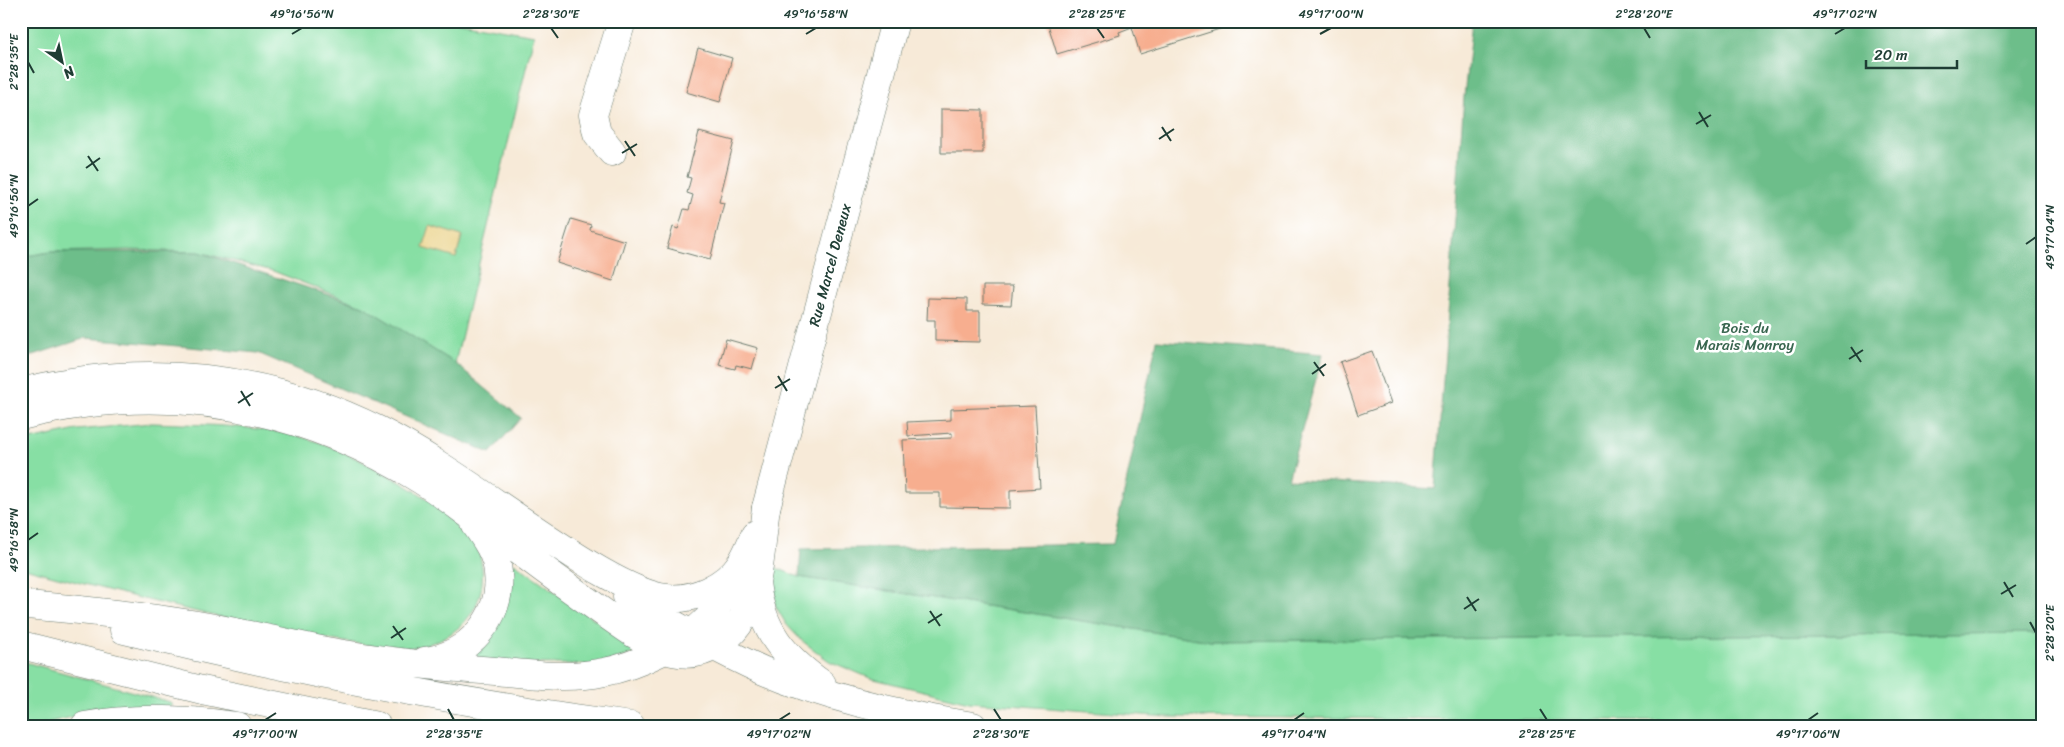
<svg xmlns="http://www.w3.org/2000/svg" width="2064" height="747" font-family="Sriracha,sans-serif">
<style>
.green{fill:#87dfa4;stroke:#538e6c}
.forest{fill:#6dbe8a;stroke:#467e5f}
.sand{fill:#eeda9e;stroke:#868c69}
.building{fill:#f7ae8f}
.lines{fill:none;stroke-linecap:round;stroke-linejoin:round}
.minor-casing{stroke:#6b7a6d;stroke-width:29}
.trunk-casing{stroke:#6b7a6d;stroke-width:29}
.minor{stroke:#fff;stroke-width:28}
.trunk{stroke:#fff;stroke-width:28}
.ticks{fill:none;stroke:#1f3d34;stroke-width:2}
.labels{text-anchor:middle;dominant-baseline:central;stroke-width:5;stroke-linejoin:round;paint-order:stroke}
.street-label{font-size:15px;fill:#1f3d34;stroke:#fff}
.park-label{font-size:15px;fill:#396650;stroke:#fff}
.neatline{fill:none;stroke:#1f3d34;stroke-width:2}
.ticks-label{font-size:12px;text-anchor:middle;fill:#1f3d34}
</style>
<rect width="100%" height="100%" fill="#fff"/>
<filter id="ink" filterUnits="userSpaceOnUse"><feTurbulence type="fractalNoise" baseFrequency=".02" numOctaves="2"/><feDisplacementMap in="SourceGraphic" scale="10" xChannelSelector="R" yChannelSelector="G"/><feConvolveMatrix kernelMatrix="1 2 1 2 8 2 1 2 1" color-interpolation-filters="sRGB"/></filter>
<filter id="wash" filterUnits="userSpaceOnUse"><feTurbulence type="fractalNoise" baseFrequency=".0096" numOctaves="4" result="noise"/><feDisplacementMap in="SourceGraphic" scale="20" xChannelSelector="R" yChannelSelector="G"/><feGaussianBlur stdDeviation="1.12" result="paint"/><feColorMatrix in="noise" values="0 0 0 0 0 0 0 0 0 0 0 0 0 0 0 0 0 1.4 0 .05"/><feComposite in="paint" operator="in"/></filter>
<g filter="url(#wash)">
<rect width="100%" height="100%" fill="#f7ead8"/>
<path class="green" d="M 21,21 L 455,21 L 534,35 L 455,363 L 363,306 L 273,271 L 199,252 L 127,250 L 50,252 L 21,257 Z
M 152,423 C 206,425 266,425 318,442 C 354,454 461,510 476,544 C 484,564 485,586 476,605 C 463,633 432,647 402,649 C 390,649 377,646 366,645 C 329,640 294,634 259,626 C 179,608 100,589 21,567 L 21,442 L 77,430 Z
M 514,563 L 640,651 L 602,665 L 465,662 L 488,643 L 509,597 Z
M 774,567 L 799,577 L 1211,641 L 2043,633 L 2043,723 L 1168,717 L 969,702 L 870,678 L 829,661 L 801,640 L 786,624 L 775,605 Z
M 21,661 L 170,702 L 172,705 L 167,709 L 98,711 L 33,726 L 21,726 Z"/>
<path class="forest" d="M 1472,21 L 2043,21 L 2043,633 L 1211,641 L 799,577 L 801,549 L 1113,544 L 1157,340 L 1323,354 L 1288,479 L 1435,489 L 1464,97 Z
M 50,252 L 199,252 L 363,306 L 455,363 L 521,418 L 490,453 L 258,353 L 86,338 L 21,359 L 21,257 Z"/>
<path class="sand" d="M 430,226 L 462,236 L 456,258 L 423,248 Z"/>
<g id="blocks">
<path class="building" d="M 1047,21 L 1242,21 L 1242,22 L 1140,54 L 1132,27 L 1119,32 L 1120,35 L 1057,54 Z
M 698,48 L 732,58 L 720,102 L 686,92 Z
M 941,109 L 983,110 L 983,153 L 941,153 Z
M 699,132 L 734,141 L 719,202 L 724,203 L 710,260 L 667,248 L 673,227 L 678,229 L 684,209 L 689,210 L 693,195 L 687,193 L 691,178 L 687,177 Z
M 571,219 L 591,225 L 590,230 L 625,241 L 613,281 L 557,263 Z
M 983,286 L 1013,286 L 1011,305 L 983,304 Z
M 928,298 L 967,299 L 967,311 L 980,311 L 980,342 L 935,341 L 935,320 L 927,320 Z
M 726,339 L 758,348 L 752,369 L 736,365 L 735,369 L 719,365 Z
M 1372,351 L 1391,403 L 1358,415 L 1340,362 Z
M 1035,406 L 1040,488 L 1010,490 L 1010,508 L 940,507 L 940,493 L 905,493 L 903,440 L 952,438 L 952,433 L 908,436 L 907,422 L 951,420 L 951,409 Z"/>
</g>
</g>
<g filter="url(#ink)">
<use href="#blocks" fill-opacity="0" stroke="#6b7a6d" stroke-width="1"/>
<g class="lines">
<defs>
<path id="minor" d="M 612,152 L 597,133 L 593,115 L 622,21
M 766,508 L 895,21"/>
<path id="trunk" d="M 21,392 C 142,362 267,374 378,430 C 427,455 472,487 518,518 C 553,541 625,593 666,598 C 693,601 725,587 741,563 C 747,554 751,543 755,534
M 21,416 C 163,380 296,403 421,480 C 443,494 464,511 486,527 C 535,562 583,599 633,633 C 661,650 687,664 718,644 C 762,616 759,555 766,508
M 756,582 C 761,630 784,657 822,684
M 627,597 C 672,624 717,650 764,671 C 830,699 903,715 973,726
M 28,605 C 101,612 173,619 245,634 C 272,639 299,646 326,651 C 382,661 438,667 495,671 C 530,674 568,680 604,672 C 636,666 684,644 707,620 C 719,607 726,590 734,575
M 124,630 C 291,671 460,703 631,726
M 21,645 L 202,690 L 377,726
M 425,661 C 468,656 503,617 498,573 C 497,555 485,538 475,524
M 85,726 C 134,716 187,719 237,726"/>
</defs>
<use href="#minor" class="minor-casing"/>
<use href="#trunk" class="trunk-casing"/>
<use href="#minor" class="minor"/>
<use href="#trunk" class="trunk"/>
</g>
</g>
<path class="ticks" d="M 551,28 L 558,38M 1097,28 L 1104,38M 1644,28 L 1650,38M 292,34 L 302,28M 806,34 L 816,28M 1320,34 L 1331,28M 1835,34 L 1845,28M 28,62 L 34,73M 1699,112 L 1708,127M 1696,124 L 1711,115M 1162,127 L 1171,141M 1159,139 L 1174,129M 625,141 L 635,156M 622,153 L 637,144M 88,156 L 98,171M 86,168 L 100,158M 28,206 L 38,199M 2026,244 L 2036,237M 1851,347 L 1861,362M 1849,359 L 1863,350M 1314,362 L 1324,376M 1312,374 L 1326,364M 778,376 L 787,391M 775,388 L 790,379M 241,391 L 250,406M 238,403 L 253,393M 28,540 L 38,533M 2004,582 L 2013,597M 2001,594 L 2016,585M 1467,597 L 1476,611M 1464,609 L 1479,599M 930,611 L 940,626M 2030,622 L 2036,633M 928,623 L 942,614M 393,626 L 403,640M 391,638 L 406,628M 448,709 L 454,720M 994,709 L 1001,720M 1540,709 L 1547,720M 265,720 L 276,713M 779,720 L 790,713M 1294,720 L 1304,713M 1808,720 L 1818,713"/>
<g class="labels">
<g class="street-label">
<text transform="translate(830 265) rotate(-75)">Rue Marcel Deneux</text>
</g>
<g class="park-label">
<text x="1745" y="328">Bois du<tspan x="1745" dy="17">Marais Monroy</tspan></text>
</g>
</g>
<rect width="2064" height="747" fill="none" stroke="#fff" stroke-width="55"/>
<g transform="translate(62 62) rotate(147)" stroke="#ffffff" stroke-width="4" paint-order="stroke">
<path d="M0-4L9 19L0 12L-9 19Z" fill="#1f3d34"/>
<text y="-8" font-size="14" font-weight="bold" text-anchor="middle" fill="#1f3d34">N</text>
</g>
<path d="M1866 60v8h91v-8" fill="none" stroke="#1f3d34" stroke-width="2.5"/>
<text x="1874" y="60" font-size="15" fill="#1f3d34" stroke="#ffffff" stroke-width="4" paint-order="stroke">20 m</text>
<rect x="28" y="28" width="2008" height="692" class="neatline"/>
<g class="ticks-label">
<text x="302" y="18">49°16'56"N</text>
<text x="551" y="18">2°28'30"E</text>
<text x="816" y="18">49°16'58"N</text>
<text x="1097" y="18">2°28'25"E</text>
<text x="1331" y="18">49°17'00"N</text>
<text x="1644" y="18">2°28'20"E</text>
<text x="1845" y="18">49°17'02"N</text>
<text transform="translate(14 62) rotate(-90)" y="4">2°28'35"E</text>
<text transform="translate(14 206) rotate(-90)" y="4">49°16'56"N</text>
<text transform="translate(2050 237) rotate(-90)" y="4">49°17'04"N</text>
<text transform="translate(14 540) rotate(-90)" y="4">49°16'58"N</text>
<text transform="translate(2050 633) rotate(-90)" y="4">2°28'20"E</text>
<text x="265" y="738">49°17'00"N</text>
<text x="454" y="738">2°28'35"E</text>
<text x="779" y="738">49°17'02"N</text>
<text x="1001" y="738">2°28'30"E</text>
<text x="1294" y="738">49°17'04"N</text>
<text x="1547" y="738">2°28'25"E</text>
<text x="1808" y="738">49°17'06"N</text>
</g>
</svg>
